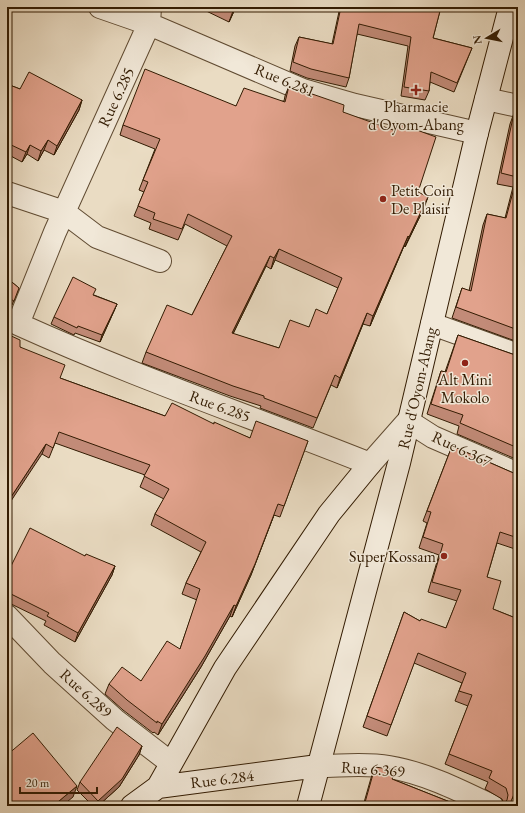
<svg xmlns="http://www.w3.org/2000/svg" width="525" height="813" font-family="'EB Garamond',serif">
<style>
.lines{fill:none;stroke-linecap:round;stroke-linejoin:round}
.street-casing{stroke:#604b32;stroke-width:24}
.secondary-casing{stroke:#321b02;stroke-width:24}
.street{stroke:#f1e8d8;stroke-width:22}
.secondary{stroke:#f1e8d8;stroke-width:22}
.wall{fill:#c28b78;stroke:#321b02;fill-rule:evenodd}
.shaded-wall{fill:#9e7162;stroke:#321b02}
.building{fill:#e1a28c;stroke:#321b02;fill-rule:evenodd}
.poi-dot{fill:#8f2418;stroke:#f1e8d8;stroke-width:1.5}
.labels{text-anchor:middle;dominant-baseline:central;stroke-width:3;stroke-linejoin:round;paint-order:stroke}
.street-label{font-size:16px;fill:#321b02;stroke:#f1e8d8}
.poi-label{font-size:16px;fill:#321b02;stroke:#f1e8d8}
</style>
<rect width="100%" height="100%" fill="#eadcc3"/>
<filter id="stains"><feTurbulence type="fractalNoise" baseFrequency=".005" numOctaves="4"/><feColorMatrix values="0 0 0 0 .2 0 0 0 0 .09 0 0 0 0 .02 0 0 0 .5 -.17"/></filter>
<radialGradient id="worn" r=".72"><stop offset=".6" stop-color="#630" stop-opacity="0"/><stop offset="1" stop-color="#630" stop-opacity=".3"/></radialGradient>
<g class="lines">
<defs>
<path id="street" d="M 100,7 L 149,24 L 303,90 L 355,105 L 477,133
M 150,7 L 149,24 L 55,232 L 18,324 C 133,376 252,417 370,464 L 408,421 L 433,437 L 518,474
M 486,99 L 518,106
M 7,193 L 64,212 L 97,237 L 160,261
M 432,324 L 518,355
M 7,616 L 52,663 L 115,720 L 171,763
M 318,766 C 341,766 366,763 389,767 C 425,773 459,790 492,806"/>
<path id="secondary" d="M 158,787 L 225,668 L 329,514 L 370,464
M 132,806 L 158,787 L 318,766
M 308,806 L 399,463 L 477,133 L 510,7"/>
</defs>
<use href="#street" class="street-casing"/>
<use href="#secondary" class="secondary-casing"/>
<use href="#street" class="street"/>
<use href="#secondary" class="secondary"/>
</g>
<path class="wall" d="M 198,7 L 236,7 L 229,22 Z
M 340,7 L 441,7 L 433,38 L 472,48 L 454,92 L 430,82 L 429,91 L 425,100 L 401,96 L 408,46 L 357,34 L 349,78 L 346,87 L 307,78 L 290,71 L 295,46 L 299,37 L 332,44 Z
M 7,84 L 20,89 L 82,100 L 79,110 L 54,155 L 44,150 L 38,161 L 27,154 L 22,162 L 7,154 Z
M 289,86 L 343,112 L 418,192 L 424,208 L 405,247 L 404,246 L 370,326 L 363,324 L 337,388 L 331,385 L 313,428 L 260,408 L 261,406 L 230,396 L 142,363 L 146,352 L 192,315 L 227,246 L 185,224 L 178,240 L 149,229 L 151,223 L 134,216 L 144,192 L 139,190 L 155,149 L 120,135 L 123,125 L 236,106 L 284,101 L 285,96 ZM 275,260 L 338,288 L 327,314 L 279,348 L 233,334 L 266,266 L 271,269 Z
M 514,113 L 518,114 L 518,342 L 452,318 L 462,288 L 469,291 L 483,225 L 487,214 L 505,218 L 513,187 L 497,184 L 510,124 Z
M 7,278 L 19,288 L 12,305 L 7,302 Z
M 94,295 L 117,304 L 114,311 L 100,342 L 75,333 L 74,335 L 51,324 L 54,317 Z
M 458,335 L 518,356 L 518,460 L 457,434 L 459,426 L 427,414 L 441,371 L 445,372 Z
M 20,347 L 60,378 L 165,416 L 214,424 L 250,438 L 308,441 L 280,517 L 274,515 L 251,575 L 232,617 L 230,616 L 201,667 L 158,735 L 154,732 L 153,733 L 123,710 L 105,694 L 109,684 L 141,681 L 180,649 L 197,600 L 182,594 L 186,583 L 201,552 L 151,525 L 155,514 L 164,499 L 140,487 L 145,475 L 55,443 L 49,458 L 42,454 Z
M 452,446 L 518,475 L 518,543 L 517,543 L 515,549 L 497,543 L 487,577 L 493,609 L 518,619 L 518,797 L 517,799 L 513,798 L 503,805 L 504,804 L 502,799 L 485,789 L 488,782 L 445,764 L 468,706 L 455,701 L 462,683 L 414,663 L 387,736 L 363,727 L 404,612 L 420,621 L 446,628 L 457,601 L 428,592 L 439,555 L 419,548 L 427,523 L 423,521 Z
M 85,556 L 115,566 L 112,575 L 75,642 L 44,625 L 46,621 L 7,602 L 7,574 Z
M 142,746 L 139,755 L 119,787 L 98,806 L 93,806 L 77,790 L 80,782 Z
M 375,767 L 392,779 L 460,806 L 363,806 L 371,778 Z"/>
<path class="shaded-wall" d="M 235,7 L 236,7 L 229,22 L 233,11 Z
M 82,100 L 79,110 L 54,155 L 57,146 Z
M 48,140 L 44,150 L 38,161 L 41,151 Z
M 30,145 L 27,154 L 22,162 L 26,152 Z
M 428,197 L 424,208 L 405,247 L 409,237 Z
M 408,236 L 404,246 L 370,326 L 373,316 Z
M 279,249 L 275,260 L 271,269 L 274,258 Z
M 270,256 L 266,266 L 228,344 L 232,333 Z
M 117,304 L 114,311 L 100,342 L 102,335 Z
M 367,313 L 363,324 L 337,388 L 340,378 Z
M 46,444 L 42,454 L 7,507 L 7,503 Z
M 274,515 L 251,575 L 232,617 L 236,606 Z
M 115,566 L 112,575 L 75,642 L 78,633 Z
M 234,605 L 230,616 L 201,667 L 158,735 L 162,724 Z
M 142,746 L 139,755 L 119,787 L 98,806 L 96,806 L 98,801 Z
M 77,786 L 73,797 L 62,806 L 53,806 Z"/>
<path class="building" d="M 225,7 L 235,7 L 233,11 Z
M 341,7 L 441,7 L 433,38 L 472,48 L 457,83 L 431,72 L 429,91 L 404,87 L 411,37 L 359,24 L 349,78 L 311,69 L 293,62 L 299,37 L 333,44 Z
M 145,69 L 236,106 L 244,88 L 285,102 L 289,86 L 344,105 L 343,112 L 393,130 L 395,122 L 436,137 L 418,192 L 428,197 L 409,237 L 408,236 L 373,316 L 367,313 L 340,378 L 335,375 L 317,418 L 264,398 L 264,396 L 233,386 L 146,352 L 167,305 L 192,315 L 232,236 L 188,214 L 182,229 L 153,219 L 155,213 L 138,206 L 148,182 L 143,180 L 160,139 L 123,125 ZM 279,249 L 342,278 L 327,314 L 316,309 L 309,327 L 290,320 L 279,348 L 232,333 L 270,256 L 274,258 Z
M 29,72 L 82,100 L 57,146 L 48,140 L 41,151 L 30,145 L 26,152 L 7,143 L 7,84 L 20,89 Z
M 514,113 L 518,114 L 518,330 L 456,307 L 462,288 L 471,291 L 487,214 L 506,218 L 517,177 L 501,173 Z
M 73,277 L 96,289 L 93,295 L 117,304 L 102,335 L 78,326 L 77,328 L 54,317 Z
M 7,278 L 19,288 L 14,301 L 7,297 Z
M 7,334 L 20,340 L 20,347 L 65,365 L 60,378 L 165,416 L 172,403 L 214,424 L 214,422 L 250,438 L 256,421 L 308,441 L 284,506 L 278,504 L 255,564 L 236,606 L 234,605 L 205,656 L 162,724 L 157,721 L 157,723 L 127,700 L 109,684 L 122,667 L 141,681 L 167,641 L 180,649 L 200,589 L 186,583 L 206,542 L 155,514 L 169,489 L 144,476 L 150,465 L 59,432 L 53,448 L 46,444 L 7,503 Z
M 458,335 L 518,356 L 518,448 L 460,423 L 463,415 L 431,404 L 441,371 L 446,372 Z
M 452,446 L 518,475 L 518,538 L 500,532 L 487,577 L 501,581 L 493,609 L 518,619 L 518,787 L 517,787 L 509,806 L 502,806 L 503,805 L 507,800 L 508,795 L 506,788 L 489,778 L 492,771 L 449,754 L 472,695 L 459,691 L 466,673 L 418,653 L 391,725 L 367,716 L 404,612 L 420,621 L 421,619 L 446,628 L 461,590 L 432,582 L 443,544 L 423,537 L 431,512 L 427,511 Z
M 30,528 L 85,556 L 86,554 L 115,566 L 78,633 L 47,616 L 49,613 L 7,592 L 7,574 Z
M 117,727 L 142,746 L 122,779 L 98,801 L 80,782 Z
M 33,733 L 77,786 L 53,806 L 7,806 L 7,755 Z
M 375,767 L 396,770 L 392,779 L 460,806 L 364,806 Z
M 480,802 L 492,806 L 479,806 Z"/>
<g class="poi-dot">
<path d="M414 84h4v4h4v4h-4v4h-4v-4h-4v-4h4z"/>
<circle cx="383" cy="199" r="4"/>
<circle cx="465" cy="363" r="4"/>
<circle cx="444" cy="556" r="4"/>
</g>
<g class="labels">
<g class="street-label">
<text transform="translate(285 80) rotate(22)">Rue 6.281</text>
<text transform="translate(116 97) rotate(-65)">Rue 6.285</text>
<text transform="translate(417 388) rotate(-77)">Rue d'Oyom-Abang</text>
<text transform="translate(220 406) rotate(20)">Rue 6.285</text>
<text transform="translate(462 449) rotate(25)">Rue 6.367</text>
<text transform="translate(86 693) rotate(42)">Rue 6.289</text>
<text transform="translate(373 769) rotate(4)">Rue 6.369</text>
<text transform="translate(222 779) rotate(-7)">Rue 6.284</text>
</g>
<g class="poi-label">
<text x="416" y="106">Pharmacie<tspan x="416" dy="18">d'Oyom-Abang</tspan></text>
<text x="391" y="190" text-anchor="start">Petit Coin<tspan x="391" dy="18">De Plaisir</tspan></text>
<text x="465" y="379">Alt Mini<tspan x="465" dy="18">Mokolo</tspan></text>
<text x="436" y="556" text-anchor="end">Super Kossam</text>
</g>
</g>
<rect width="525" height="813" fill="none" stroke="#eadcc3" stroke-width="24"/>
<rect x="8" y="8" width="509" height="797" fill="none" stroke="#321b02" stroke-width="2"/>
<rect x="12" y="12" width="501" height="789" fill="none" stroke="#321b02"/>
<g transform="translate(487 38) rotate(260)" stroke="#f1e8d8" stroke-width="3" paint-order="stroke">
<path d="M0-3L7 15L0 10L-7 15Z" fill="#321b02"/>
<text y="-6" font-size="11" font-weight="bold" text-anchor="middle" fill="#321b02">N</text>
</g>
<path d="M20 787v6h77v-6" fill="none" stroke="#321b02" stroke-width="2"/>
<text x="26" y="787" font-size="12" fill="#321b02" stroke="#f1e8d8" stroke-width="3" paint-order="stroke">20 m</text>
<rect width="100%" height="100%" filter="url(#stains)"/>
<rect width="100%" height="100%" fill="url(#worn)"/>
</svg>
